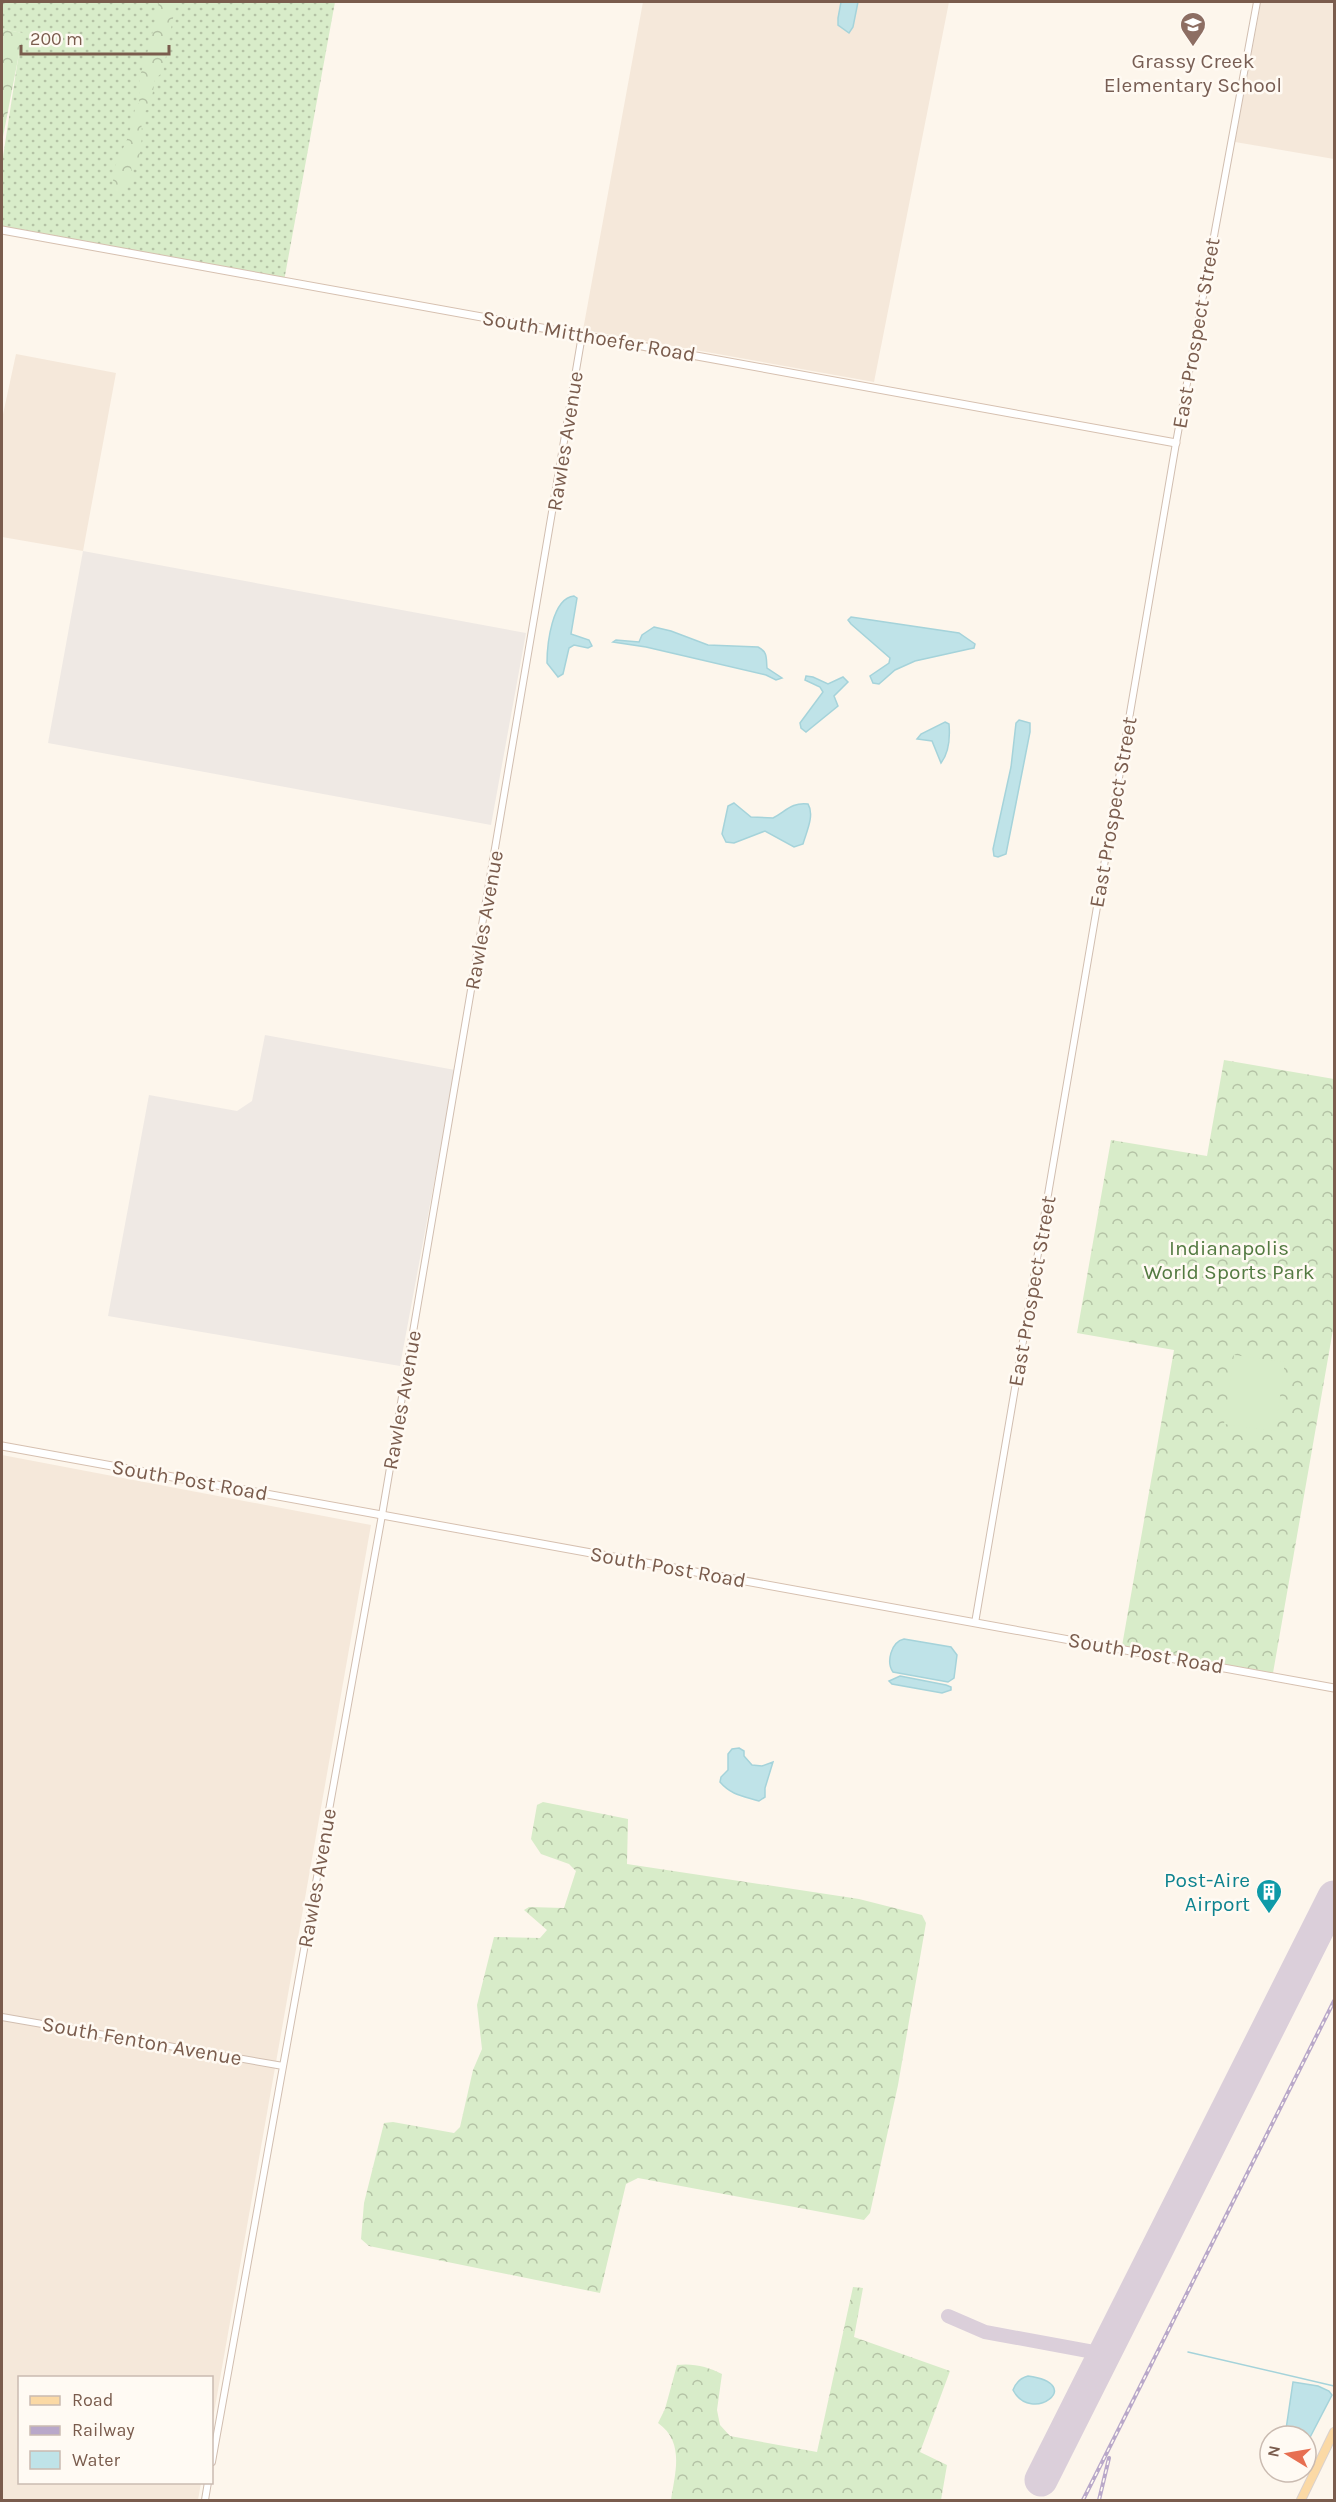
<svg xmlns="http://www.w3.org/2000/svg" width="1336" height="2502" font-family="Karla,sans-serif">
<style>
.residential{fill:#f5e8da}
.industrial{fill:#efe9e4}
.grass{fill:url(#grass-dots)}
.forest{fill:url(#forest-crowns)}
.pitch{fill:#d8ecc9}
.water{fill:#bfe3e8;stroke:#a5d3da;stroke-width:1.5}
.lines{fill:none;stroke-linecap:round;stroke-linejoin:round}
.stream{stroke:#a5d3da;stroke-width:1.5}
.taxiway{stroke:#dbcfda;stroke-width:14}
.runway{stroke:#dbcfda;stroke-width:33}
.tertiary-casing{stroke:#d1beb0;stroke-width:8}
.secondary-casing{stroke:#d6c0b0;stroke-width:9}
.primary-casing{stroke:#dad1cd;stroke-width:10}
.tertiary{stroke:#fff;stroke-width:6}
.secondary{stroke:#fff;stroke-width:7}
.primary{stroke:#fbd9a5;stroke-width:8}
.rail-casing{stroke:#b9a8c9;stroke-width:4}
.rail{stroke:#fffaf3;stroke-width:1.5;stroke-dasharray:4.5;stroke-linecap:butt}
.labels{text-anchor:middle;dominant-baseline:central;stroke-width:5;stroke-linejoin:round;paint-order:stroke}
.education-label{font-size:21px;fill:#785e54;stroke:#fffaf3}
.street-label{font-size:21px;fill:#7a5c4d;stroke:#fffaf3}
.park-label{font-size:21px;fill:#537a41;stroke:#fffaf3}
.culture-label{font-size:21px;fill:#0d838f;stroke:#fffaf3;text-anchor:end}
</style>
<defs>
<pattern id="grass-dots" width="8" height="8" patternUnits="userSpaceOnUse" patternTransform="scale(1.5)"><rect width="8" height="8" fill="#d8ecc9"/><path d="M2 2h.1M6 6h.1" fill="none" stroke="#b4c2a5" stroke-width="1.8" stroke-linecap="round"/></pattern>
<pattern id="forest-crowns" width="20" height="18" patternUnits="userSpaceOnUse" patternTransform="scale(1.5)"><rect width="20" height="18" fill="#d8ecc9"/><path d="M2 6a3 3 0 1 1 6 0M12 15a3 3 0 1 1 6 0" fill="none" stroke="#b4c2a5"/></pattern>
</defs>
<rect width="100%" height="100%" fill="#fdf6ec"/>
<path class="residential" d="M 643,2 L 949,2 L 874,382 L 583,330 Z
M 1261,2 L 1334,2 L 1334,159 L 1235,142 Z
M 16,354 L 116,373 L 83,551 L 2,537 L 2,419 Z
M 2,1455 L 371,1525 L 212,2424 L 212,2378 L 20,2378 L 20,2482 L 201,2483 L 198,2500 L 2,2500 Z"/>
<path class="industrial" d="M 83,551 L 526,633 L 491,825 L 48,743 Z
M 265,1035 L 455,1070 L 400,1366 L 108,1316 L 149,1095 L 237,1111 L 252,1101 Z"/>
<path class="grass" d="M 2,2 L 335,2 L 284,281 L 2,230 L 2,163 L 22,33 L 2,29 Z"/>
<path class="forest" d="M 159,2 L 176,2 L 163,72 L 155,79 L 150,109 L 144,111 L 146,118 L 141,123 C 144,138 139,152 138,168 L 131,165 L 132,176 L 119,196 L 111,193 L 116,164 L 129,135 L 135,109 L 139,103 L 140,76 L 150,44 Z
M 2,29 L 23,33 L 2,142 Z
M 1224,1060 L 1334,1079 L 1334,1324 L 1273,1673 L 1122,1646 L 1174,1350 L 1077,1333 L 1111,1140 L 1207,1156 Z
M 543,1802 L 628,1819 L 627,1864 L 859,1899 L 922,1915 L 926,1923 L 898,2085 L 870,2213 L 864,2220 L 638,2178 L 626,2184 L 600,2293 L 369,2246 L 361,2239 L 364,2203 L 384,2123 L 393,2122 L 454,2133 L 460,2127 L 473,2070 L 482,2049 L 477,2005 L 494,1937 L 540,1938 L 547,1930 L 524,1910 L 529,1907 L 564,1908 L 576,1871 L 569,1864 L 541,1854 L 531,1839 L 537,1805 Z
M 853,2287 L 863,2288 L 854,2337 L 950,2371 L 920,2452 L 947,2465 L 941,2500 L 671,2500 C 675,2473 685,2442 658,2423 L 665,2409 L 677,2365 C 694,2363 708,2367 722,2374 L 717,2410 L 720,2425 L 730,2436 L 817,2452 Z"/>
<path class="pitch" d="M 1234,1355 L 1285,1362 L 1275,1431 L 1224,1424 Z"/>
<path class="water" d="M 841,2 L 858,2 L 853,27 L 849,33 L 838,25 L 838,18 Z
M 574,596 L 577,598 L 571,634 L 589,640 L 592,646 L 588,648 L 574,645 L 569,648 L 563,674 L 558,677 L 547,663 C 547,644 552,598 574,596 Z
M 851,617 L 959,633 L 975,644 L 974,648 L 969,649 L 915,661 L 895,670 L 879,684 L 873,683 L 870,676 L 889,663 L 890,658 L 851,624 L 848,620 Z
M 654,627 L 671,631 L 708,645 L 758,647 C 768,652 766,658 767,668 L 782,678 L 776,680 L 766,675 L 646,647 L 613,642 L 616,640 L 639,642 L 642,635 Z
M 806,676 L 813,677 L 828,684 L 843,677 L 848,682 L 834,696 L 838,706 L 806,732 L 801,728 L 800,723 L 823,692 L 820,687 L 805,680 Z
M 1019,720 L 1030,723 L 1030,732 L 1006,854 L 998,857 L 994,856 L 993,849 L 1011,767 L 1016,723 Z
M 945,722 L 949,724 C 950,736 949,753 941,763 L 932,741 L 917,739 L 921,734 Z
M 734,803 L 751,817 L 773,818 C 786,811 792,802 808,804 C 815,815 806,833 803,844 L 794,847 L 765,831 L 734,843 L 726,842 L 722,834 L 728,806 Z
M 904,1639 L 951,1647 L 957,1655 L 954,1678 L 948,1682 L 893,1672 C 886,1662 891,1642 904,1639 Z
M 900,1676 L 946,1685 L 951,1687 L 951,1690 L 942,1693 L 892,1684 L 889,1681 Z
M 739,1748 L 744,1751 L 744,1756 L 752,1765 L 762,1766 L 773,1762 L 765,1788 L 765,1797 L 759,1801 C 743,1796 731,1795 720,1782 L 721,1777 L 728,1770 L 728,1754 L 732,1749 Z
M 1028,2376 C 1087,2384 1031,2425 1013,2390 C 1016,2382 1020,2378 1028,2376 Z
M 1293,2382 L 1318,2386 L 1329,2391 L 1332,2395 L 1306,2445 L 1306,2436 L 1285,2436 Z"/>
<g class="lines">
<path class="stream" d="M 1188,2352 L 1334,2386"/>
<path class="taxiway" d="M 948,2316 L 985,2332 L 1099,2353 L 1108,2347"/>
<path class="runway" d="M 1041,2480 L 1334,1897"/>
<defs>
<path id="tertiary" d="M 975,1623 L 1176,443 L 1257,2
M 2,2017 L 283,2066
M 212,2462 L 382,1515 L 582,335
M 205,2500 L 208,2482"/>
<path id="secondary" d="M 2,230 L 1176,443
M 2,1446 L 1334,1688"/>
<path id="primary" d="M 1301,2500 L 1334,2432"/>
</defs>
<use href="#tertiary" class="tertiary-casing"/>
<use href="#secondary" class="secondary-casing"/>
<use href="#primary" class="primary-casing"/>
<use href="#tertiary" class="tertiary"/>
<use href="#secondary" class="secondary"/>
<use href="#primary" class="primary"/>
<defs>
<path id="rail" d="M 1083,2500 L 1334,2001
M 1099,2500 L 1109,2458"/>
</defs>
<use href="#rail" class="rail-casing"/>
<use href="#rail" class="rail"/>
</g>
<defs>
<symbol id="school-pin" viewBox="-11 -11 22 30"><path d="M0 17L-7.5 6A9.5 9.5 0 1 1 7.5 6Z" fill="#8d6e63" stroke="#fffaf3"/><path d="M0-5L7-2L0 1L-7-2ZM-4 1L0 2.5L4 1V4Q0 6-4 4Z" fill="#fff"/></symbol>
<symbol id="building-pin" viewBox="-11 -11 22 30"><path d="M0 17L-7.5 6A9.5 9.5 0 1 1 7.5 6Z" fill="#0f9aa8" stroke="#fffaf3"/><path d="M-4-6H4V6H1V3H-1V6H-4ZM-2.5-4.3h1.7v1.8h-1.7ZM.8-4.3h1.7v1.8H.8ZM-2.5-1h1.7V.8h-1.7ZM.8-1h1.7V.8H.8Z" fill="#fff"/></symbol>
</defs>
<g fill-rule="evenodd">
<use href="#school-pin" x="1178" y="10" width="30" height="40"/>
<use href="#building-pin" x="1254" y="1877" width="30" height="40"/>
</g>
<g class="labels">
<g class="education-label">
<text x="1193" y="61">Grassy Creek<tspan x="1193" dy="24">Elementary School</tspan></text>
</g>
<g class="street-label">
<text transform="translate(1196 333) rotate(-80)">East Prospect Street</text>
<text transform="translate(589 336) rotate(10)">South Mitthoefer Road</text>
<text transform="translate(565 441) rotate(-81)">Rawles Avenue</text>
<text transform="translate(1113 812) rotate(-80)">East Prospect Street</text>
<text transform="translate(484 920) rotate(-80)">Rawles Avenue</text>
<text transform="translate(1032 1291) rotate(-80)">East Prospect Street</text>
<text transform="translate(402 1400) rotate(-80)">Rawles Avenue</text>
<text transform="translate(190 1480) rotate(10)">South Post Road</text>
<text transform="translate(668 1567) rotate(10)">South Post Road</text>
<text transform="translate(1146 1653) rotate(10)">South Post Road</text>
<text transform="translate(317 1878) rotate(-80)">Rawles Avenue</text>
<text transform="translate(142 2041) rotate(10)">South Fenton Avenue</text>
</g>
<g class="park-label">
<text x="1229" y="1248">Indianapolis<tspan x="1229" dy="24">World Sports Park</tspan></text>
</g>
<g class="culture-label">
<text x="1250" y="1880">Post-Aire<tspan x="1250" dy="24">Airport</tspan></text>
</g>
</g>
<rect width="1336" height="2502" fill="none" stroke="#7a5c4d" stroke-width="6"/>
<rect x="18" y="2376" width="195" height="108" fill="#fffaf3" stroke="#cabbb1" stroke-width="1.5"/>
<rect x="30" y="2396" width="30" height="9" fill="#fbd9a5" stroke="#cabbb1" stroke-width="1.5"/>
<text x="72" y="2406" font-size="18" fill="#7a5c4d">Road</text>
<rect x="30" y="2426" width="30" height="9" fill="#b9a8c9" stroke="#cabbb1" stroke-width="1.5"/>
<text x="72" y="2436" font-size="18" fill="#7a5c4d">Railway</text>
<rect x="30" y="2451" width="30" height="18" fill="#bfe3e8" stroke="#cabbb1" stroke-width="1.5"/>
<text x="72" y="2466" font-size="18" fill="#7a5c4d">Water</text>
<g transform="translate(1288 2454) rotate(281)"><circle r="28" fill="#fffaf3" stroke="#cabbb1" stroke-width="1.5"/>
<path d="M0-4.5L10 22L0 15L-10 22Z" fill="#e76f51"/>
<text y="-9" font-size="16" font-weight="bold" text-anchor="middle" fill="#7a5c4d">N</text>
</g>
<path d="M21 45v9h148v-9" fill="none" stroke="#7a5c4d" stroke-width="3"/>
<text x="30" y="45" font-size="18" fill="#7a5c4d" stroke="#fffaf3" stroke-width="4.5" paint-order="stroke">200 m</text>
</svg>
